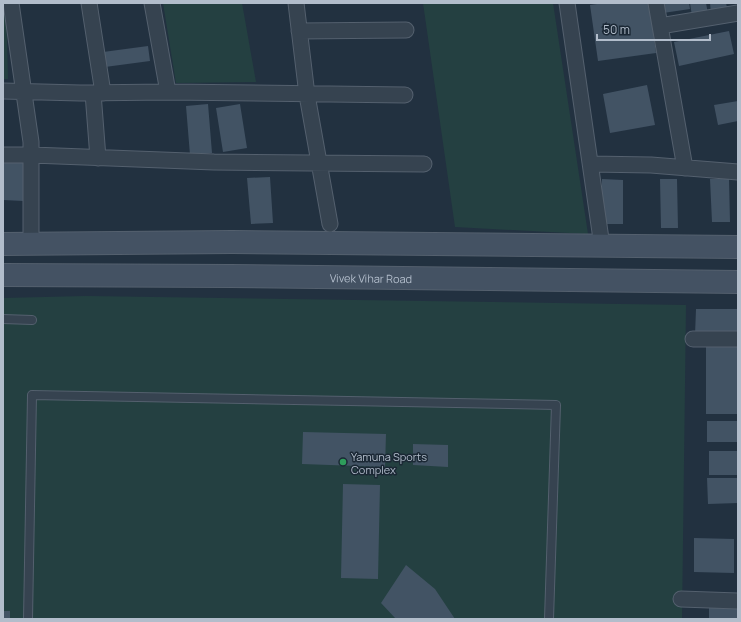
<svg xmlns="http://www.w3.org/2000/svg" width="741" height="622" font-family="Manrope,sans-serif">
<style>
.green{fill:#244041}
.building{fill:#425364}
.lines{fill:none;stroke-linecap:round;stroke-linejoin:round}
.lane-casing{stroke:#54606e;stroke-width:10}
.street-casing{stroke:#54606e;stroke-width:17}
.secondary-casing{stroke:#54606e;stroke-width:24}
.lane{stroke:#364350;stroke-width:8}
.street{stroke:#364350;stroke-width:15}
.secondary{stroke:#445263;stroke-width:22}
.leisure-dot{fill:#2e9e5b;stroke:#1b2835;stroke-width:1.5}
.labels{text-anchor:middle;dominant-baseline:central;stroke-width:3;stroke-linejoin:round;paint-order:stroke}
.street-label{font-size:11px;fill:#b2bdcb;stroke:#1b2835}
.poi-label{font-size:11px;fill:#b2bdcb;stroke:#1b2835;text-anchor:start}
</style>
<rect width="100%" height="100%" fill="#223140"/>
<path class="green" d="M 3,3 L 6,3 L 8,79 L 3,79 Z
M 163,3 L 242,3 L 256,82 L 176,83 Z
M 423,3 L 553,3 L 588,234 L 455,227 Z
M 86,296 L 686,305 L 682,619 L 3,619 L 3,298 Z"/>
<path class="building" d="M 604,3 L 649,3 L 656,53 L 598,61 L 590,5 Z
M 662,3 L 689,3 L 690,9 L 663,13 Z
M 690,3 L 706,3 L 708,14 L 692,16 Z
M 710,3 L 726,3 L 728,12 L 711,14 Z
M 729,31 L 734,54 L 679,66 L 674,42 Z
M 148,46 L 150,61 L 105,67 L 103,52 Z
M 647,85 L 655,125 L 610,133 L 603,94 Z
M 738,101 L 738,121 L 718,125 L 714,105 Z
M 208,104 L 212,153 L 190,155 L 186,106 Z
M 240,104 L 247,148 L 223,152 L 216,108 Z
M 3,157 L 25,158 L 24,201 L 3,200 Z
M 270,177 L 273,223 L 251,224 L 247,178 Z
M 602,179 L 623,180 L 623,224 L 602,224 Z
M 660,179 L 677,179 L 678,228 L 661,228 Z
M 710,179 L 729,179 L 730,222 L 712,222 Z
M 696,309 L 738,309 L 738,334 L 695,335 Z
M 706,346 L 738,346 L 738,414 L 706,414 Z
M 707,421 L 738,421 L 738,442 L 707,442 Z
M 303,432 L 386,434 L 385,467 L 302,464 Z
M 413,444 L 448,445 L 448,467 L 413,465 Z
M 709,451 L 738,451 L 738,475 L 709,475 Z
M 707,478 L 738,478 L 738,503 L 708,504 Z
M 343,484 L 380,485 L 378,579 L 341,578 Z
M 694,538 L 734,539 L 734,573 L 694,572 Z
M 406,565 L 435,589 L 455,619 L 396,619 L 381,603 Z
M 709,603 L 738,604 L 738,619 L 709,619 Z
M 3,611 L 10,611 L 10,619 L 3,619 Z"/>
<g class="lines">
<defs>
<path id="lane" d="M 3,319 L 32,320
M 28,619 L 32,395 L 556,405 L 549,619"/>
<path id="street" d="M 11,3 L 31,142 L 31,244
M 89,3 L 103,93
M 152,3 L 168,92
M 296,3 L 307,95 L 330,224
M 567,3 L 602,246
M 656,3 L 685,168
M 660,26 L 738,13
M 299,31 L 406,30
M 3,91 L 80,93 L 168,92 L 405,95
M 93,93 L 98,158
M 3,155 L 32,155 L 214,162 L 424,164
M 591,164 L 651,165 L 738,172
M 693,339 L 738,339
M 681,599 L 738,601"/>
<g id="secondary">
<path d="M 3,244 L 232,242 L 738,247"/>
<path id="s1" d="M 3,275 L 230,276 L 738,282"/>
</g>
</defs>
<use href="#lane" class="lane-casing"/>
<use href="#street" class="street-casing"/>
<use href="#secondary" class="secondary-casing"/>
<use href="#lane" class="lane"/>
<use href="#street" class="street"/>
<use href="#secondary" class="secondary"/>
</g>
<circle class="leisure-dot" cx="343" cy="462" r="4"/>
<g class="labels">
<g class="street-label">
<text stroke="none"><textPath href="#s1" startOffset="368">Vivek Vihar Road</textPath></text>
</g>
<g class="poi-label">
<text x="351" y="456">Yamuna Sports<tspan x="351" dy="13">Complex</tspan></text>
</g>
</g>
<rect width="741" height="622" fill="none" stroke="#b2bdcb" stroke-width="8"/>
<path d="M597 34v6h113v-6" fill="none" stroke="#b2bdcb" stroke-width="2"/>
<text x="603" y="34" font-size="12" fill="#b2bdcb" stroke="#1b2835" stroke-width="3" paint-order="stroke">50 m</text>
</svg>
